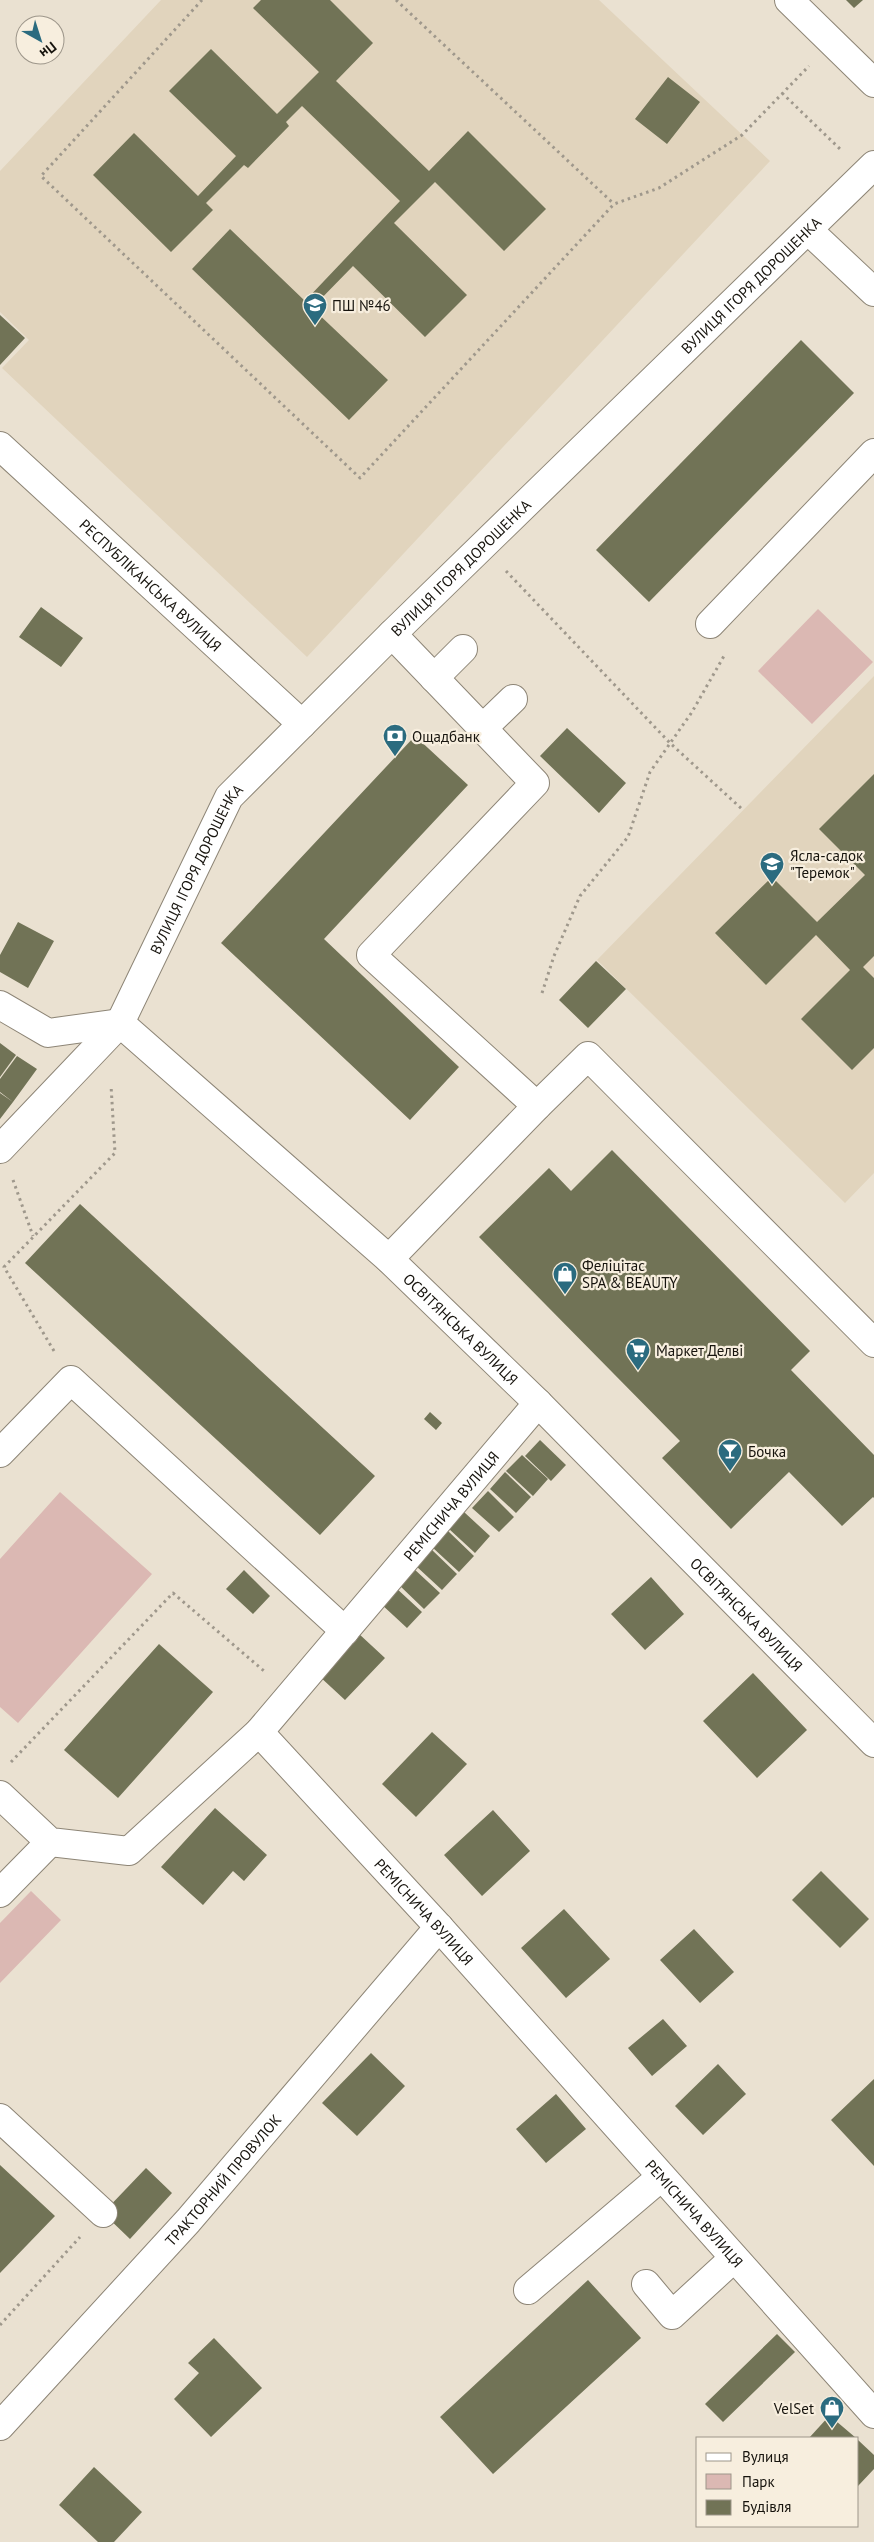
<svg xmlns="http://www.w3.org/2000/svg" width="874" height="2542" font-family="'PT Sans',sans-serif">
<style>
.built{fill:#e1d4bd}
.green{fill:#dbb8b3}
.building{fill:#717356}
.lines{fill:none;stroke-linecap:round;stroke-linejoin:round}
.minor-casing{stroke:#8d8576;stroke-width:30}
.path{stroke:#9f988c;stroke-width:3;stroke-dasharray:2.5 4;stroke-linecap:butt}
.minor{stroke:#fff;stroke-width:28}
.labels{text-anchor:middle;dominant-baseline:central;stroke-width:4.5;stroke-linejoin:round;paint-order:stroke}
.street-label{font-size:15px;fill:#16130d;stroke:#f7eede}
.poi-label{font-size:15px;fill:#16130d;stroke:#f7eede;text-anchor:start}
</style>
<rect width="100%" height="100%" fill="#eae1d1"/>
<path class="built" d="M 161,0 L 599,0 L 770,161 L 307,657 L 2,368 L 29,340 L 0,312 L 0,171 Z
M 874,676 L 874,1173 L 845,1203 L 597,960 Z"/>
<path class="green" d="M 818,609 L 873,662 L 812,724 L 758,671 Z
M 60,1492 L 152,1574 L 18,1723 L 0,1707 L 0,1559 Z
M 31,1891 L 61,1920 L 0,1983 L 0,1923 Z"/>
<path class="building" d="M 261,0 L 330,0 L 373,43 L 336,81 L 429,171 L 468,131 L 546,209 L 504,251 L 435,182 L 394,223 L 467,295 L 425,337 L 353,266 L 312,308 L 388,380 L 349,420 L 192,269 L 230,229 L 305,301 L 400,201 L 302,106 L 286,122 L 289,126 L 248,168 L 244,165 L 206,203 L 213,210 L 171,252 L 93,175 L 134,133 L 198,196 L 236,156 L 169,91 L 211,49 L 277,114 L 319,72 L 253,8 Z
M 846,0 L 863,0 L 854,8 Z
M 668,77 L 700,102 L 667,144 L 635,119 Z
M 0,315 L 25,338 L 0,365 Z
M 801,340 L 854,393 L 649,602 L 596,550 Z
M 41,607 L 83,638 L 61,667 L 19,637 Z
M 567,728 L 626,783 L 599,813 L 540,756 Z
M 415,736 L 468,785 L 324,939 L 459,1067 L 410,1120 L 221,943 Z
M 874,774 L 874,956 L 863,967 L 874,978 L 874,1048 L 852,1070 L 801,1019 L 850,970 L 816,935 L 766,985 L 715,933 L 772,877 L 817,922 L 865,875 L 819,829 Z
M 18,922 L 54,941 L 28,988 L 0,972 L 0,955 Z
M 596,961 L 626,989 L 588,1028 L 559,1000 Z
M 0,1043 L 16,1055 L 0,1077 Z
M 17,1056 L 37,1069 L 13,1102 L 0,1092 L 0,1079 Z
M 0,1093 L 13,1102 L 0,1119 Z
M 612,1150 L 810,1351 L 791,1370 L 874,1455 L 874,1498 L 873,1497 L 842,1526 L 789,1472 L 731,1529 L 662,1458 L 680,1441 L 479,1237 L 549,1168 L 571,1191 Z
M 80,1204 L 375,1476 L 320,1535 L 25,1263 Z
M 430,1412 L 442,1423 L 436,1430 L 424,1419 Z
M 540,1440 L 566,1465 L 551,1481 L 525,1456 Z
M 522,1455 L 548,1479 L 533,1496 L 506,1471 Z
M 505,1472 L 531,1497 L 516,1513 L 490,1489 Z
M 488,1491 L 514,1517 L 499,1532 L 472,1508 Z
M 464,1512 L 490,1536 L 475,1553 L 448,1528 Z
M 448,1531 L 474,1556 L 459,1572 L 432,1547 Z
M 431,1549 L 457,1574 L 442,1590 L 416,1566 Z
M 413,1568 L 440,1593 L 424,1609 L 398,1584 Z
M 244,1570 L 270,1596 L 253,1614 L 226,1589 Z
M 651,1577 L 684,1614 L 645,1650 L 611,1614 Z
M 395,1587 L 422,1612 L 407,1628 L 380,1603 Z
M 358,1633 L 385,1658 L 345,1700 L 318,1675 Z
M 159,1644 L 213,1692 L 118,1798 L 64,1750 Z
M 753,1673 L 807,1730 L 757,1778 L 703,1721 Z
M 432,1732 L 467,1764 L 416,1817 L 382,1784 Z
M 215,1808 L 267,1855 L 244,1881 L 233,1871 L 203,1905 L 161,1867 Z
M 493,1810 L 530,1851 L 482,1896 L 444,1855 Z
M 821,1871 L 869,1919 L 840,1948 L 792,1900 Z
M 564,1909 L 610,1959 L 566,1998 L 521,1948 Z
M 694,1929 L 734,1972 L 700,2003 L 660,1960 Z
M 663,2019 L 687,2046 L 652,2076 L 628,2048 Z
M 371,2053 L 405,2086 L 357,2136 L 322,2103 Z
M 718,2064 L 746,2094 L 703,2135 L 675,2106 Z
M 874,2079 L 874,2166 L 831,2120 Z
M 556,2094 L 586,2129 L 546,2163 L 516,2129 Z
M 0,2165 L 55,2216 L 0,2273 Z
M 146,2168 L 172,2193 L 130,2239 L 103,2213 Z
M 588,2280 L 641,2338 L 493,2474 L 440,2417 Z
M 777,2334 L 795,2352 L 723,2422 L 705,2404 Z
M 214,2338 L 262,2388 L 211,2437 L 174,2399 L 199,2373 L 188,2363 Z
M 830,2415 L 836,2421 L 856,2438 L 809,2438 Z
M 858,2440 L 874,2455 L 874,2469 L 858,2486 Z
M 94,2467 L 142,2512 L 114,2542 L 98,2542 L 59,2505 Z"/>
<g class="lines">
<defs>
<g id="minor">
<path d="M 789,0 L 874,83"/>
<path d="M 808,230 L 874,292"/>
<path id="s1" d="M 0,446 L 302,724"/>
<path d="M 710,624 L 874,453"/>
<path d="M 434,678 L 463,649"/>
<path d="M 483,728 L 513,699"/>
<path d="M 0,1005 L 48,1033 L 120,1023"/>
<path id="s2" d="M 120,1023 L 389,1259 L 538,1403 L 874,1743"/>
<path d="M 537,1106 L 588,1056 L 874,1343"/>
<path id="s3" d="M 0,1149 L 120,1023 L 229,797 L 392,634 L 874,165"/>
<path d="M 389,1259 L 537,1106 L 371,955 L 535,783 L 392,634"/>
<path d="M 0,1453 L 71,1380 L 345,1631"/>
<path id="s4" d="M 259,1732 L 439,1927 L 874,2414"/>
<path id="s5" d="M 0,1795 L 50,1842 L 129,1851 L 259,1732 L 538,1403"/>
<path d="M 0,1893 L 50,1842"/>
<path d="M 0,2118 L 103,2213"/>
<path d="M 646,2284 L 672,2315 L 734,2258"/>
<path d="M 528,2290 L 661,2177"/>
<path id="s6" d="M 0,2426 L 188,2221 L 439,1927"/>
</g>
</defs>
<use href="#minor" class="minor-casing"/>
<path class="path" d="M 202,0 L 41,176 L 360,478 L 614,204 L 659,188 L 742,135 L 809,66
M 396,0 L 614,204
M 782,93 L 841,150
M 506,571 L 670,743 L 743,810
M 542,993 L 554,956 L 580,896 L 628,837 L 650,772 L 692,712 L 724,656
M 13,1180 L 33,1236
M 54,1351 L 4,1267 L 115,1153 L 111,1085
M 11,1762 L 173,1593 L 264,1671
M 0,2325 L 80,2237"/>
<use href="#minor" class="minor"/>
</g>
<defs>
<symbol id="school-pin" viewBox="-11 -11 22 30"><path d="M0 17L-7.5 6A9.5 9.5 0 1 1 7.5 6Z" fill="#2b6b7f" stroke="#f7eede"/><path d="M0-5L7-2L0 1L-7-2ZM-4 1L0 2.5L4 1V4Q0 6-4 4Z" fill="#fff"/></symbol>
<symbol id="bank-pin" viewBox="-11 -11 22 30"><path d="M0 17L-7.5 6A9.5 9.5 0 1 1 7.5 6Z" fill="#2b6b7f" stroke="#f7eede"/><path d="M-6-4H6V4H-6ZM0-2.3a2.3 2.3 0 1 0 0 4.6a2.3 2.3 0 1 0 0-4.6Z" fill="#fff"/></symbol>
<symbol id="shop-pin" viewBox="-11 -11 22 30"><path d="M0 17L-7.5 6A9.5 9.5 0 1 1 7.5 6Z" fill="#2b6b7f" stroke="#f7eede"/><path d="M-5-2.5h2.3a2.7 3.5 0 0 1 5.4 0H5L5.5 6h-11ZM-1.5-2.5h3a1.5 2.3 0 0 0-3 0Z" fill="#fff"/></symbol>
<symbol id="supermarket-pin" viewBox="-11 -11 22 30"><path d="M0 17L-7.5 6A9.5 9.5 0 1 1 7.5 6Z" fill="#2b6b7f" stroke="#f7eede"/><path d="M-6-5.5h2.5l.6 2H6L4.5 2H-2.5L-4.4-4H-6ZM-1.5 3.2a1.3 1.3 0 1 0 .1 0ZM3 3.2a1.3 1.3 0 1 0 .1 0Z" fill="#fff"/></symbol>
<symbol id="bar-pin" viewBox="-11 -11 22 30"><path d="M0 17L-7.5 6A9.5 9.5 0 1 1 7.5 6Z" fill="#2b6b7f" stroke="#f7eede"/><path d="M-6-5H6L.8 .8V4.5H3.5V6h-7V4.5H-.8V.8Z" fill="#fff"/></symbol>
</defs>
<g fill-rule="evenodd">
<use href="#school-pin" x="301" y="291" width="28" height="38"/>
<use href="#bank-pin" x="381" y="722" width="28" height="38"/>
<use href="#school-pin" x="758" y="850" width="28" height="38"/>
<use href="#shop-pin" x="551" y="1260" width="28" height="38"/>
<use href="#supermarket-pin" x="624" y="1336" width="28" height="38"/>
<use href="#bar-pin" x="716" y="1437" width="28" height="38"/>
<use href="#shop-pin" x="818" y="2394" width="28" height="38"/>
</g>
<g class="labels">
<g class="street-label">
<text stroke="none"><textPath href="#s3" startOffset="1156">ВУЛИЦЯ ІГОРЯ ДОРОШЕНКА</textPath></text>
<text stroke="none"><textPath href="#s3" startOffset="751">ВУЛИЦЯ ІГОРЯ ДОРОШЕНКА</textPath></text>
<text stroke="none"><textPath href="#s1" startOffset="205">РЕСПУБЛІКАНСЬКА ВУЛИЦЯ</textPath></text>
<text stroke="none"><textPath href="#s3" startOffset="346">ВУЛИЦЯ ІГОРЯ ДОРОШЕНКА</textPath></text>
<text stroke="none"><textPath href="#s2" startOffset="458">ОСВІТЯНСЬКА ВУЛИЦЯ</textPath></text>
<text stroke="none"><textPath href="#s5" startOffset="621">РЕМІСНИЧА ВУЛИЦЯ</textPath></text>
<text stroke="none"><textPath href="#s2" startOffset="862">ОСВІТЯНСЬКА ВУЛИЦЯ</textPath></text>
<text stroke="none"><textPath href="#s4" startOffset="244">РЕМІСНИЧА ВУЛИЦЯ</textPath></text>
<text stroke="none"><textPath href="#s6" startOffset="332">ТРАКТОРНИЙ ПРОВУЛОК</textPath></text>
<text stroke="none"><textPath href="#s4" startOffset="649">РЕМІСНИЧА ВУЛИЦЯ</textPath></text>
</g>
<g class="poi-label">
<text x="332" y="305">ПШ №46</text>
<text x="412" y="736">Ощадбанк</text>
<text x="790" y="855">Ясла-садок<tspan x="790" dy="17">"Теремок"</tspan></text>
<text x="582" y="1265">Феліцітас<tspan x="582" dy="17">SPA &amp; BEAUTY</tspan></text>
<text x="656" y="1350">Маркет Делві</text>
<text x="748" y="1451">Бочка</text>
<text x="814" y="2408" text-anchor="end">VelSet</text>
</g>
</g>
<rect x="696" y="2437" width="162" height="90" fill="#f7eede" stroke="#9d968a"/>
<rect x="706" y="2453" width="25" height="8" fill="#ffffff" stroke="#9d968a"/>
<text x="742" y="2462" font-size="15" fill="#16130d">Вулиця</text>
<rect x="706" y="2474" width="25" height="15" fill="#dbb8b3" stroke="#9d968a"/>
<text x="742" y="2487" font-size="15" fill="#16130d">Парк</text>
<rect x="706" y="2500" width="25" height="15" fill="#717356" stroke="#9d968a"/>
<text x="742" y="2512" font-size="15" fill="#16130d">Будівля</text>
<g transform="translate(40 40) rotate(141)"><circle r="24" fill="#f7eede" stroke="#9d968a"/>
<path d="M0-4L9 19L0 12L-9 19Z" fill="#2b6b7f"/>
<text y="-8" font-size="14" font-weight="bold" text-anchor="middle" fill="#16130d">Пн</text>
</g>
</svg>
